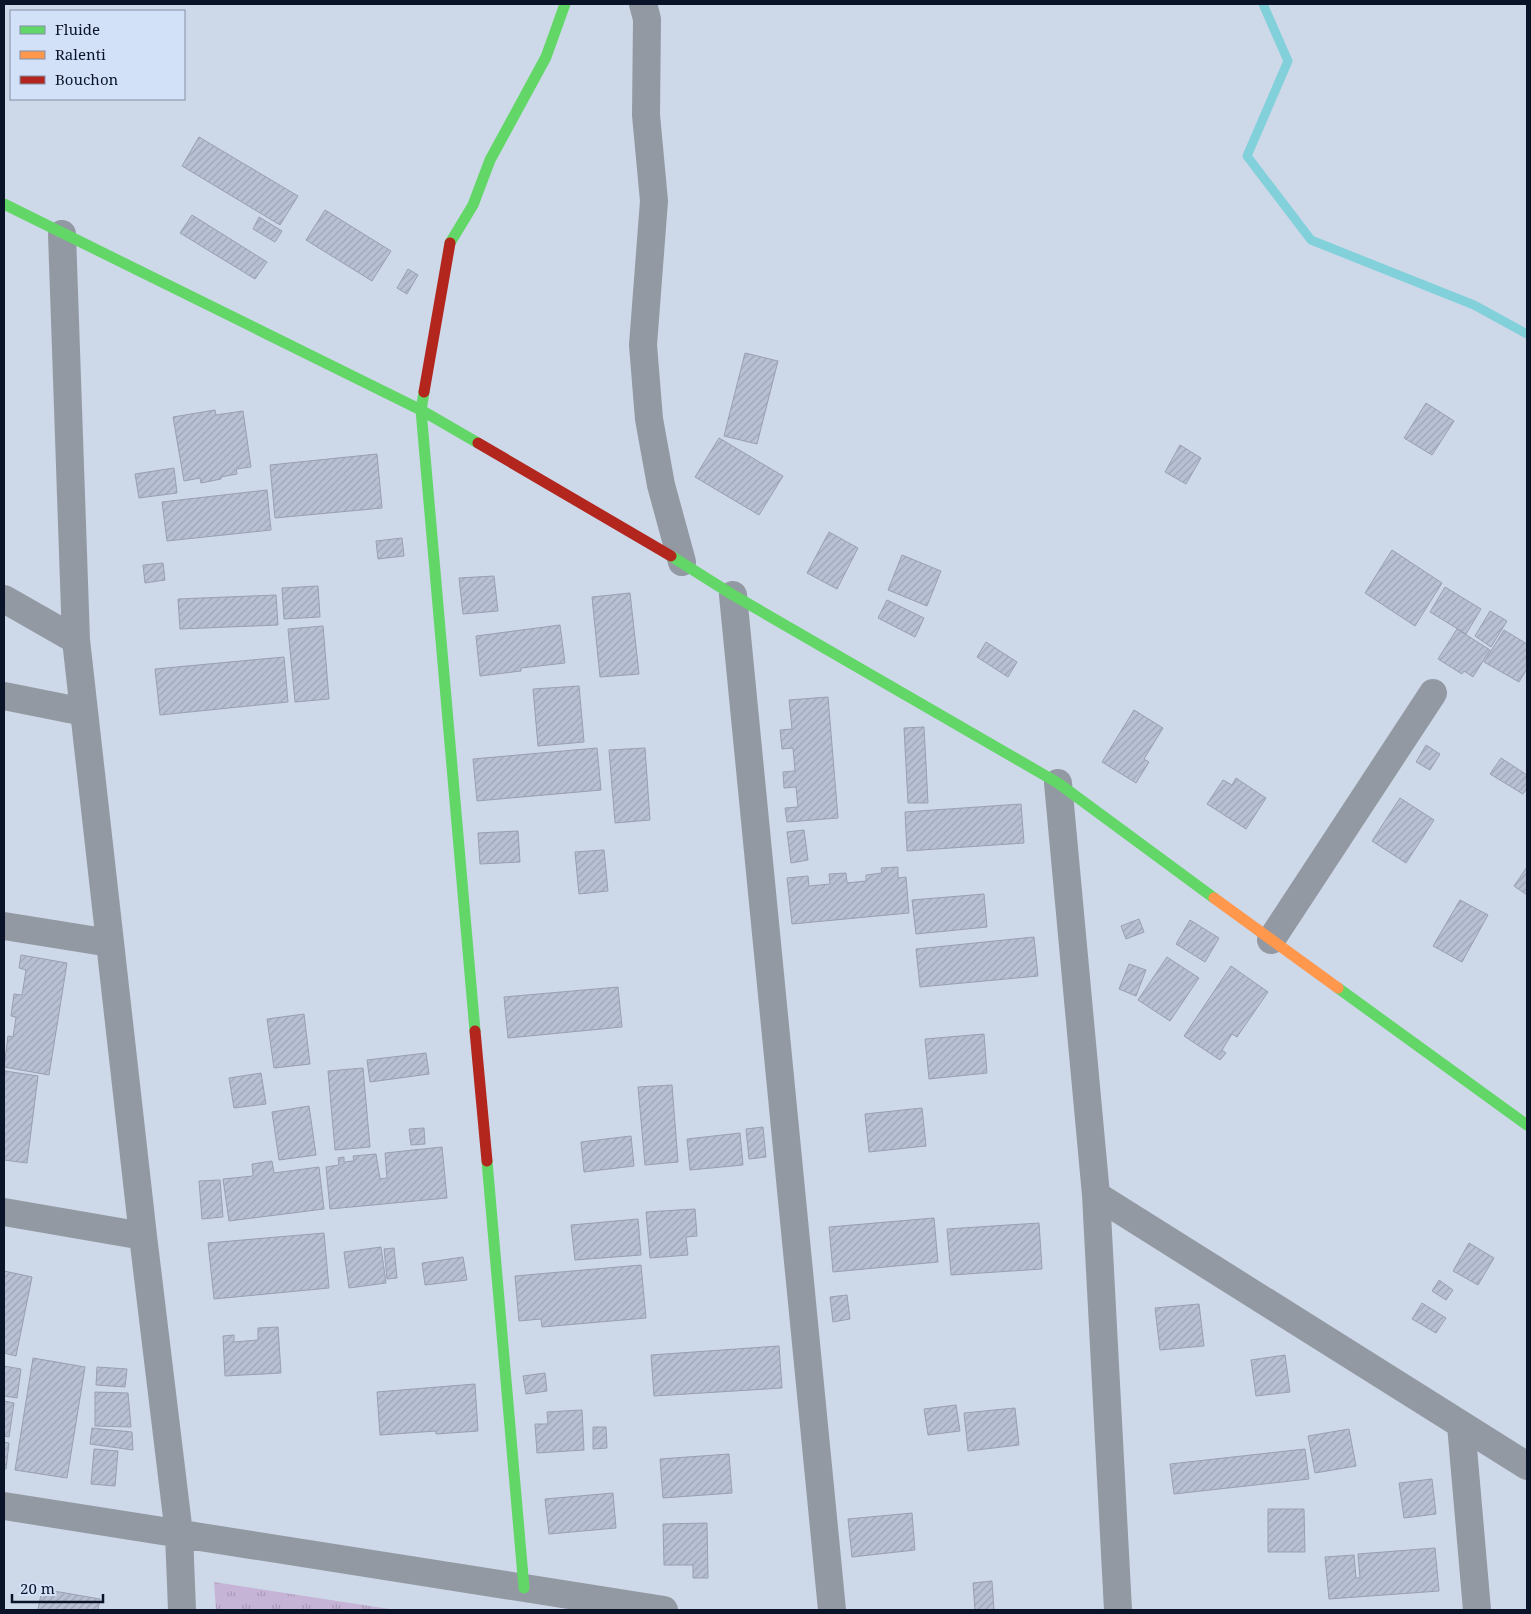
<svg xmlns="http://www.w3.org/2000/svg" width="1531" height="1614" font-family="'Noto Serif',serif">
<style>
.park{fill:url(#park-tufts)}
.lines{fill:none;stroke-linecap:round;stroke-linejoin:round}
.stream{stroke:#81d0da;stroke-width:9}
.building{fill:url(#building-hatch);stroke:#9a9fb1}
.street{stroke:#9399a2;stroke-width:28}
.fast{stroke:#63d668;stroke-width:11}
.slow{stroke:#ff974d;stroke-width:11}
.jam{stroke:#b3261e;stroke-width:11}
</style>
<defs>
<pattern id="park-tufts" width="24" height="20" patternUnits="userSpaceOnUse" patternTransform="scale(1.25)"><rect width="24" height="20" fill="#c6b4d6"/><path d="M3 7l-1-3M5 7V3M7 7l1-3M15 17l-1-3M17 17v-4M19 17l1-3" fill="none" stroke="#a99ab8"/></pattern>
<pattern id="building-hatch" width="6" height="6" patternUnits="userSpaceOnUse" patternTransform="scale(1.25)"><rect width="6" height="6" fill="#b8c0d4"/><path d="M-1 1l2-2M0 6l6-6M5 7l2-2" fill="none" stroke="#9da4b6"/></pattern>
</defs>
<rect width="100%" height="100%" fill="#cdd8e9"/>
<path class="park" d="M 214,1582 L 396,1610 L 216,1610 Z"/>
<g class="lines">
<path class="stream" d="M 1263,4 L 1288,61 L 1247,156 L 1311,240 L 1474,305 L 1527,334"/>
</g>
<path class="building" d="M 199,137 L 298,196 L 280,225 L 182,166 Z
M 325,210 L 391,251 L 372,281 L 306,240 Z
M 192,215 L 267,262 L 255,279 L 180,233 Z
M 259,217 L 282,231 L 275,242 L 253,229 Z
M 408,269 L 418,275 L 407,294 L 397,288 Z
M 745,353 L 778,361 L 757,444 L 724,436 Z
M 1426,403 L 1454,421 L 1432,455 L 1404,438 Z
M 215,410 L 216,415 L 243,411 L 251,467 L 236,469 L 237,474 L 221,477 L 221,479 L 201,483 L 200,478 L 184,481 L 173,417 Z
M 719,438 L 783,476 L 759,515 L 695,477 Z
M 1180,445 L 1201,458 L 1186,484 L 1165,472 Z
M 377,454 L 382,508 L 275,518 L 270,465 Z
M 174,468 L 177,493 L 139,498 L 135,474 Z
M 267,490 L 271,530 L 167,541 L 162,502 Z
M 829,532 L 858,548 L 837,589 L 807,573 Z
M 402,538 L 404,556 L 378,559 L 376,541 Z
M 1392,550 L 1442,583 L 1415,626 L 1365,593 Z
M 902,555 L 941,571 L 927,606 L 888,590 Z
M 163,563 L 165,580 L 145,583 L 143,565 Z
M 494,576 L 498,611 L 463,614 L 459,578 Z
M 318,586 L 320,617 L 284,619 L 282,588 Z
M 1445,587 L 1481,609 L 1466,634 L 1430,612 Z
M 630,593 L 639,674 L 600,677 L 592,597 Z
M 276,595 L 278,625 L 180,629 L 178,599 Z
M 887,600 L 924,618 L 915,637 L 878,618 Z
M 1490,611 L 1507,621 L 1491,647 L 1475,636 Z
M 560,625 L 565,663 L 521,668 L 521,671 L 480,676 L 476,636 Z
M 323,626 L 329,699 L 295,702 L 288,629 Z
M 1457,629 L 1490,650 L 1473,677 L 1464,671 L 1462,674 L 1438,659 Z
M 1504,630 L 1527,644 L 1527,669 L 1519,682 L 1484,662 Z
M 986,642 L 1017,662 L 1008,677 L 977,657 Z
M 284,657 L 288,702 L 160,715 L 155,669 Z
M 579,686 L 584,742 L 538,746 L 533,689 Z
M 828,697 L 838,818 L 787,822 L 785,808 L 798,807 L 796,787 L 784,788 L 783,772 L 795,771 L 793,748 L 782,749 L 780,730 L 792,729 L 789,700 Z
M 1134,710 L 1163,728 L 1144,759 L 1149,762 L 1136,783 L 1102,762 Z
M 924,727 L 928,803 L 908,803 L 904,728 Z
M 1426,745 L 1440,754 L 1430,770 L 1416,762 Z
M 597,748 L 601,790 L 477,801 L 473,759 Z
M 645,748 L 650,820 L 615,823 L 609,750 Z
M 1501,758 L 1527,775 L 1527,788 L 1523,794 L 1490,774 Z
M 1236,778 L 1266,798 L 1246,829 L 1207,804 L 1223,780 L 1232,785 Z
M 1400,798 L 1434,820 L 1406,863 L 1372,841 Z
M 1021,804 L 1024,843 L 907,851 L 905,812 Z
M 804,830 L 808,860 L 791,863 L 787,832 Z
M 518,831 L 520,862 L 480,864 L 478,833 Z
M 604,850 L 608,891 L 579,894 L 575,852 Z
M 898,867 L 898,878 L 906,877 L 909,913 L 792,924 L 787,878 L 808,876 L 809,886 L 830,884 L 829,874 L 846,873 L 847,883 L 866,881 L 866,875 L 882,873 L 881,868 Z
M 1527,867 L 1527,895 L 1514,886 Z
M 984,894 L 987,927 L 916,934 L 912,900 Z
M 1460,900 L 1488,915 L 1462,962 L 1433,946 Z
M 1139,919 L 1144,932 L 1126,939 L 1121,926 Z
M 1190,920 L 1219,938 L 1205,962 L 1176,944 Z
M 1034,937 L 1038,976 L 920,987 L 916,949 Z
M 21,955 L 67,963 L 49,1075 L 4,1067 L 8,1036 L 13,1037 L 16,1017 L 11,1016 L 14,994 L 22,995 L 26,970 L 19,968 Z
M 1167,957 L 1199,978 L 1170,1021 L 1138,1000 Z
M 1129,964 L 1146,970 L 1136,996 L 1119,989 Z
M 1231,966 L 1268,992 L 1237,1037 L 1232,1034 L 1222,1050 L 1226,1053 L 1220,1060 L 1184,1036 Z
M 618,987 L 622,1027 L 508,1038 L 504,997 Z
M 304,1014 L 310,1064 L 274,1068 L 267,1019 Z
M 984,1034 L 987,1073 L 929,1079 L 925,1039 Z
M 426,1053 L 429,1074 L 370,1082 L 367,1060 Z
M 363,1068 L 370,1147 L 335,1150 L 328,1071 Z
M 5,1071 L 38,1076 L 27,1163 L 4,1160 L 4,1083 Z
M 261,1073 L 266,1104 L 234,1108 L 229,1078 Z
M 672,1085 L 678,1162 L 645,1165 L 638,1087 Z
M 309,1106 L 316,1155 L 279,1160 L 272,1112 Z
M 922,1108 L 926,1146 L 869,1152 L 865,1114 Z
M 763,1127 L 766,1157 L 749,1159 L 746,1129 Z
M 424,1128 L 425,1144 L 411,1145 L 409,1129 Z
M 740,1133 L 743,1165 L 690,1170 L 687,1139 Z
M 631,1136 L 634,1166 L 584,1172 L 581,1142 Z
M 442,1147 L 447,1198 L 330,1209 L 326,1167 L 339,1165 L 338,1158 L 344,1157 L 344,1162 L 354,1161 L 353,1156 L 376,1154 L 380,1179 L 387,1178 L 385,1153 Z
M 272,1161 L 274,1173 L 319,1167 L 324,1209 L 229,1221 L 223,1179 L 253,1176 L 252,1164 Z
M 220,1180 L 223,1217 L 202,1219 L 199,1181 Z
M 695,1209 L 697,1236 L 686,1237 L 688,1255 L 650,1258 L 646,1212 Z
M 934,1218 L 938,1262 L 833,1272 L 829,1227 Z
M 638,1219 L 641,1255 L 575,1260 L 571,1225 Z
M 1039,1223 L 1042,1269 L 951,1275 L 947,1229 Z
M 324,1233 L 329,1288 L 214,1299 L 208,1243 Z
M 1469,1243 L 1494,1258 L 1478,1285 L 1453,1271 Z
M 381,1247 L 386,1283 L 349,1288 L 344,1252 Z
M 394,1248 L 397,1278 L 387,1279 L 384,1249 Z
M 463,1257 L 467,1280 L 425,1285 L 422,1263 Z
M 641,1265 L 646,1318 L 542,1327 L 541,1319 L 519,1321 L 515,1276 Z
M 4,1271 L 32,1277 L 16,1356 L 4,1353 Z
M 1439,1280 L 1453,1290 L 1446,1300 L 1432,1291 Z
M 847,1295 L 850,1319 L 833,1322 L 830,1297 Z
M 1422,1303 L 1446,1318 L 1436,1333 L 1412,1319 Z
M 1199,1304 L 1204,1346 L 1160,1350 L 1155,1308 Z
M 278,1327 L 281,1373 L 225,1376 L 223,1336 L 234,1335 L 234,1342 L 258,1340 L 258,1328 Z
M 779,1346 L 782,1388 L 654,1396 L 651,1355 Z
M 1285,1355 L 1290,1392 L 1256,1396 L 1251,1360 Z
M 33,1358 L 85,1367 L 67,1478 L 15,1470 Z
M 4,1366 L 21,1369 L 17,1398 L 4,1396 Z
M 97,1367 L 127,1369 L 125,1387 L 96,1385 Z
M 545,1373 L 547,1391 L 526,1394 L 523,1376 Z
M 475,1384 L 478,1431 L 436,1434 L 436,1431 L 380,1435 L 377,1392 Z
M 95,1392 L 128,1393 L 131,1427 L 95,1426 Z
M 4,1401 L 14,1403 L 9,1437 L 4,1436 Z
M 956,1405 L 960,1431 L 928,1435 L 924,1409 Z
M 1015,1408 L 1019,1445 L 968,1451 L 964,1413 Z
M 582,1410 L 584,1450 L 537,1453 L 535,1424 L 548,1424 L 547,1412 Z
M 593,1427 L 606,1427 L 607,1448 L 593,1449 Z
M 92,1428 L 132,1432 L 133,1450 L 90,1444 Z
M 1349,1429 L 1356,1466 L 1315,1473 L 1308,1436 Z
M 4,1442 L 9,1443 L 6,1469 L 4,1469 Z
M 94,1449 L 118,1451 L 115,1486 L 91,1484 Z
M 1305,1449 L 1309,1479 L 1174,1494 L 1170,1464 Z
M 729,1454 L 732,1493 L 663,1498 L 660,1459 Z
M 1432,1479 L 1436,1514 L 1404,1518 L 1399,1483 Z
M 613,1493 L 616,1528 L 549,1534 L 545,1499 Z
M 1268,1509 L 1304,1509 L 1305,1552 L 1268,1552 Z
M 912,1513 L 915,1550 L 852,1557 L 848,1519 Z
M 707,1523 L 708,1578 L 693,1578 L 693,1565 L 664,1565 L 663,1524 Z
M 1435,1548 L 1439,1591 L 1329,1599 L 1325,1557 L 1354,1555 L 1356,1578 L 1360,1578 L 1358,1554 Z
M 992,1581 L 994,1610 L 975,1610 L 973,1583 Z
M 42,1589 L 100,1599 L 98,1610 L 38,1610 Z"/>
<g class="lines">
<path class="street" d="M 643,4 L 647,19 L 646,115 L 654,201 L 643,345 L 649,419 L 661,485 L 682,562
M 62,234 L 76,640 L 143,1236 L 179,1534 L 182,1610
M 733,595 L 832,1610
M 4,599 L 76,640
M 4,696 L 84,712
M 1058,783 L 1096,1195 L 1118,1610
M 4,926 L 110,943
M 1271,940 L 1433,693
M 1096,1195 L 1527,1466
M 4,1212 L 143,1236
M 1461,1425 L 1477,1610
M 4,1506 L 664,1610"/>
<path class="fast" d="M 4,204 L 421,410 L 478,443
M 450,243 L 473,205 L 490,160 L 546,57 L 565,4
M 424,392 L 421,410 L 475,1031
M 671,556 L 733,595 L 1058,783 L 1214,898
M 1338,988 L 1527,1125
M 487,1161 L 524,1588"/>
<path class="slow" d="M 1214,898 L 1338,988"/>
<path class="jam" d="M 424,392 L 450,243
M 478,443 L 671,556
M 475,1031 L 487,1161"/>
</g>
<rect width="1531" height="1614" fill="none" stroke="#091428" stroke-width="10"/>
<rect x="10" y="10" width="175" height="90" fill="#d3e1f8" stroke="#828fa5"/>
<rect x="20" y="26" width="25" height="8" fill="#63d668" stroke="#828fa5"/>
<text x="55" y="35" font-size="15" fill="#091428">Fluide</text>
<rect x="20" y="51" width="25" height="8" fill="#ff974d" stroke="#828fa5"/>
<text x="55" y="60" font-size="15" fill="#091428">Ralenti</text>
<rect x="20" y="76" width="25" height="8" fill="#b3261e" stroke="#828fa5"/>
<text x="55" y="85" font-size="15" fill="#091428">Bouchon</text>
<path d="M12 1594v8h91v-8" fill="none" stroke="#091428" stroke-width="2.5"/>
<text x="20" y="1594" font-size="15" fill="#091428" stroke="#d3e1f8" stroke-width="4" paint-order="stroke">20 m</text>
</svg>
